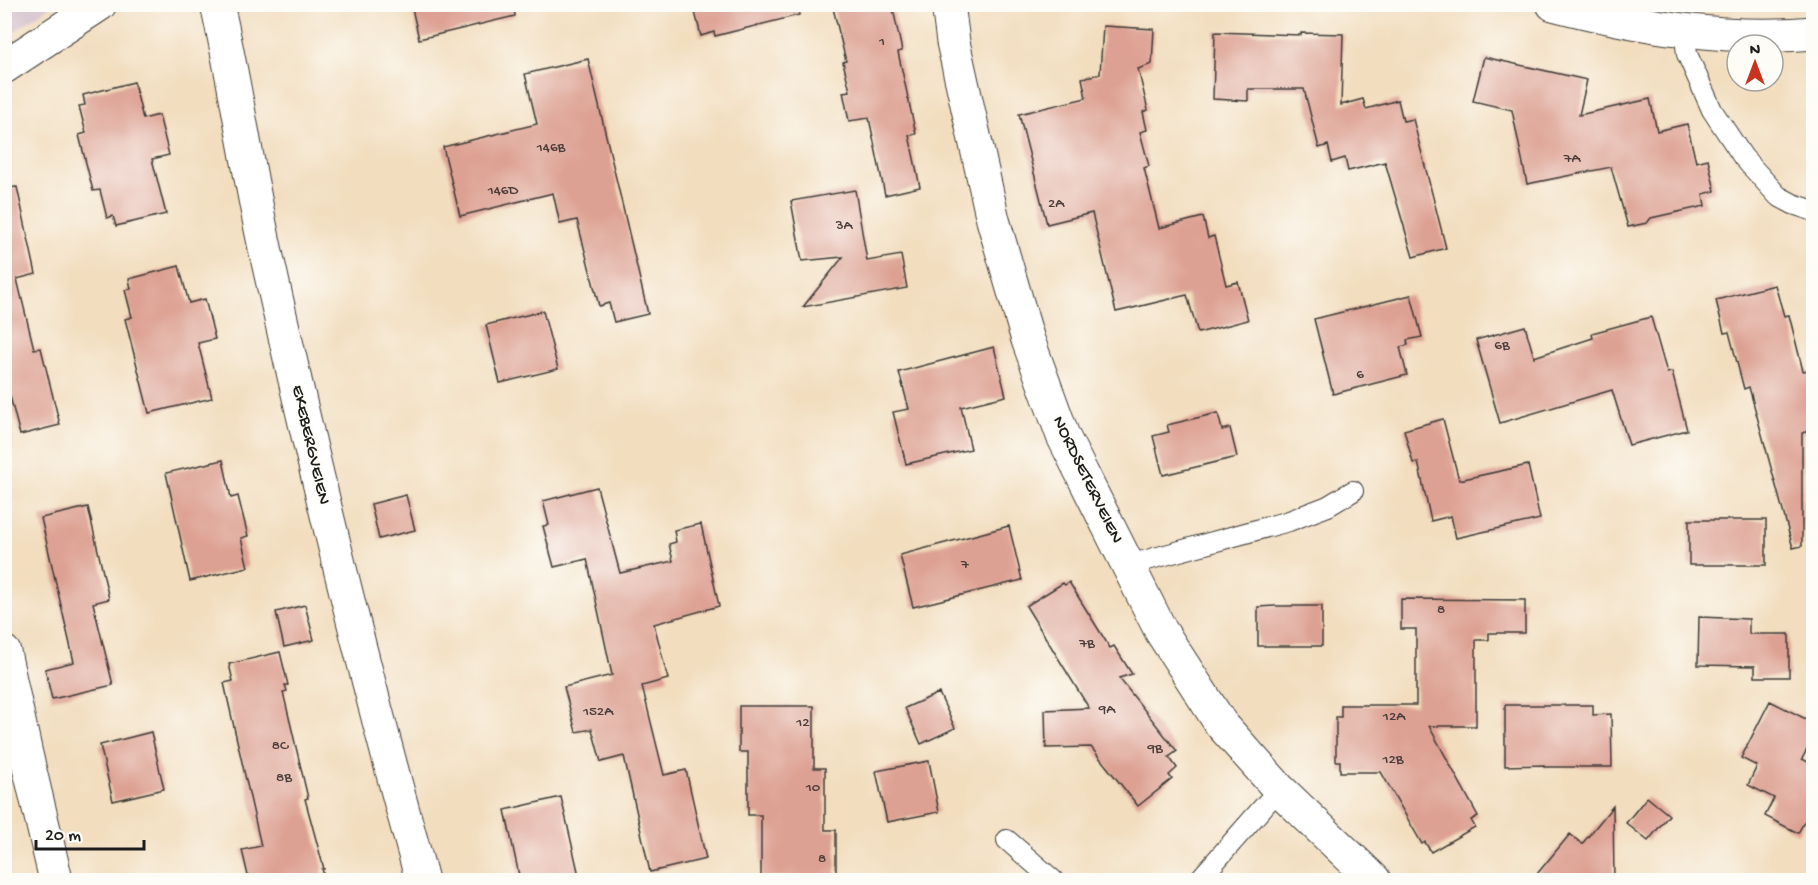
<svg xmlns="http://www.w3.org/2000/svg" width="1818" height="885" font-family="'Gochi Hand',sans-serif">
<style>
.industrial{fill:#d1bdca}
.building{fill:#dda193}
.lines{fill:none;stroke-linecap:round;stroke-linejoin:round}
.service-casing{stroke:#3c3934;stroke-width:22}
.minor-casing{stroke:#3c3934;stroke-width:35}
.tertiary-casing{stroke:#3c3934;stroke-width:35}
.secondary-casing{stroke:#3c3934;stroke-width:35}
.service{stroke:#fff;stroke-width:20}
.minor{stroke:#fff;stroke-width:33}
.tertiary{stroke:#fff;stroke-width:33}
.secondary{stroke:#fff;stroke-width:33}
.labels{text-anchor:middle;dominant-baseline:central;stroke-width:4.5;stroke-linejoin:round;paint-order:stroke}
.number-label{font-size:15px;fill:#4c3d3a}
.street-label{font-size:18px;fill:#1c1c1c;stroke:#fdfcf7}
</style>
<rect width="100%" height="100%" fill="#fdfcf7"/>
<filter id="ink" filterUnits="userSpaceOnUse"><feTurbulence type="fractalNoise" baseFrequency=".0167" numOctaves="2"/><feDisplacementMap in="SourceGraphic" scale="12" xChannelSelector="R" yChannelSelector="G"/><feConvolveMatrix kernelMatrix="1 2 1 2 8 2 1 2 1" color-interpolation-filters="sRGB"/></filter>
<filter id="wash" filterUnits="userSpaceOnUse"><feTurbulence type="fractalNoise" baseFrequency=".008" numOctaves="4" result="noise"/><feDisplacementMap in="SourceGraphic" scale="24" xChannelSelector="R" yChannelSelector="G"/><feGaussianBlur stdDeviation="1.35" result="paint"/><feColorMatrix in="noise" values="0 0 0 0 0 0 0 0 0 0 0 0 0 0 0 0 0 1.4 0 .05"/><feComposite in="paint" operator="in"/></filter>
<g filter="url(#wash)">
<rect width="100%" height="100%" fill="#f2ddbe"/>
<path class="industrial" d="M 5,4 L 52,4 L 52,5 L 5,38 Z"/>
<g id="blocks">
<path class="building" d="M 411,4 L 514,4 L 515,16 L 419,39 Z
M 693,4 L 798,4 L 799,15 L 715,36 L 714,32 L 701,36 Z
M 832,4 L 892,4 L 902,51 L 898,52 L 916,134 L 909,135 L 920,187 L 885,195 L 869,118 L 849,121 L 843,92 L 850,91 L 843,62 L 846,61 Z
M 1103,26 L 1154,29 L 1152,64 L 1138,69 L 1148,110 L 1143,112 L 1147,130 L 1140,132 L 1149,166 L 1144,168 L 1159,228 L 1203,217 L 1208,238 L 1214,236 L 1226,285 L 1238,282 L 1248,320 L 1198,333 L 1187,295 L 1116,312 L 1092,213 L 1047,224 L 1019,114 L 1086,98 L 1082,78 L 1100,74 Z
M 1215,32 L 1301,35 L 1301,33 L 1343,34 L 1341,105 L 1363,99 L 1366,109 L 1398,100 L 1403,121 L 1413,119 L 1446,248 L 1413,257 L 1385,162 L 1348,171 L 1345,158 L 1332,162 L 1328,145 L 1319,148 L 1304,89 L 1248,89 L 1248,101 L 1213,99 Z
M 1484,57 L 1587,80 L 1579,115 L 1650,99 L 1657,131 L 1687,124 L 1696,162 L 1708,159 L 1715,191 L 1703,194 L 1705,206 L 1651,218 L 1647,223 L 1628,227 L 1611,167 L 1527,184 L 1512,110 L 1473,101 Z
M 588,59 L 648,314 L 614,322 L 609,303 L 599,306 L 577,220 L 560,224 L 553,193 L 460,216 L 443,147 L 537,124 L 525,74 Z
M 134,82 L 143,119 L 159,115 L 169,155 L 152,159 L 166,214 L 116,226 L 113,216 L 107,218 L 100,190 L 93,191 L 79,135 L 86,133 L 79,106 L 85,105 L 83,95 Z
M 17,187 L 36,274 L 17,279 L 34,349 L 41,348 L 60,425 L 20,435 L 4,373 L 4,188 Z
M 855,190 L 867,261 L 901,255 L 907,288 L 803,307 L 843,257 L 802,261 L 791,201 Z
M 179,266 L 189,303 L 205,299 L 215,339 L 198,343 L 212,398 L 149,413 L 125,319 L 132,317 L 125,290 L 131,289 L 129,279 Z
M 1775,285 L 1784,316 L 1789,315 L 1803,371 L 1808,370 L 1814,390 L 1814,430 L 1802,433 L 1802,546 L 1793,548 L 1749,387 L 1744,389 L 1729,332 L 1724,333 L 1716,300 Z
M 1411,295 L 1422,337 L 1407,340 L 1408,345 L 1400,347 L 1407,375 L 1333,394 L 1314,319 Z
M 543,311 L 558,369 L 500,383 L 486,325 Z
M 1651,317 L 1667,373 L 1672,372 L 1687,430 L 1629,445 L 1612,390 L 1500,423 L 1476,340 L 1525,326 L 1534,357 L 1593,338 L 1592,333 Z
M 994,347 L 1006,396 L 961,407 L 971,449 L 906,464 L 893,412 L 909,409 L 899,372 Z
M 1218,413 L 1222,430 L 1230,428 L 1237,457 L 1163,475 L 1153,436 L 1169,432 L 1167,425 Z
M 1443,419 L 1459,480 L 1528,465 L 1540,519 L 1456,538 L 1451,516 L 1431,521 L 1418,462 L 1413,463 L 1404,430 Z
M 223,460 L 231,498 L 238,496 L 248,536 L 241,538 L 248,567 L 190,581 L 166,473 Z
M 597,487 L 620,573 L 673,561 L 669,544 L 676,542 L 674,530 L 701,524 L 719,606 L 654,624 L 668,679 L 642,686 L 664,775 L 686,770 L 706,859 L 650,872 L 624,756 L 601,762 L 592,729 L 576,732 L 564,687 L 612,675 L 587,559 L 554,567 L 543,526 L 549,525 L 543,501 Z
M 406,495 L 415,530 L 379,539 L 371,504 Z
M 88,507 L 109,599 L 93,603 L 113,685 L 52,699 L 45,669 L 74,662 L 41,518 Z
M 1689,520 L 1766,520 L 1766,565 L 1689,565 Z
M 1009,526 L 1022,580 L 913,607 L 900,555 Z
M 1069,582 L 1110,648 L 1114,646 L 1132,674 L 1119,678 L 1177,751 L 1169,757 L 1177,768 L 1169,775 L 1172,779 L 1138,806 L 1091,747 L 1046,748 L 1045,710 L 1089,708 L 1026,606 L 1063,583 L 1065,585 Z
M 1401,599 L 1525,600 L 1525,633 L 1489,633 L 1489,640 L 1476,640 L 1476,726 L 1429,726 L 1478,816 L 1471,820 L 1475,827 L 1431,852 L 1425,842 L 1422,844 L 1381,772 L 1340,772 L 1340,761 L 1336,761 L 1336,717 L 1341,717 L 1341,705 L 1416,705 L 1416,629 L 1401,629 Z
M 305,605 L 314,640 L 284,647 L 276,612 Z
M 1275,606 L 1322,606 L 1322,646 L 1258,646 L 1258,607 Z
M 1699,617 L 1749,619 L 1749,634 L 1789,634 L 1789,677 L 1755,677 L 1755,666 L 1698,665 Z
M 280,652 L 288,685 L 285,685 L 287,691 L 283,692 L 308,798 L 305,799 L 324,869 L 322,869 L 325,880 L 249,880 L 242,850 L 261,846 L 224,683 L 233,681 L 229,664 Z
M 939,693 L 955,728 L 921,744 L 905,708 Z
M 1770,701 L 1814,723 L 1814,736 L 1802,759 L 1814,765 L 1814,804 L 1798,833 L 1765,816 L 1774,798 L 1748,785 L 1757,766 L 1741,758 Z
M 1505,705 L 1593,705 L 1593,715 L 1611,714 L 1612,767 L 1544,767 L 1544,765 L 1505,766 Z
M 739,706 L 814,706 L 814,768 L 825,768 L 825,830 L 836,830 L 836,877 L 761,877 L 761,815 L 748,815 L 748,752 L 739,752 Z
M 151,732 L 164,789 L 113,801 L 100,745 Z
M 929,761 L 939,812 L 887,822 L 876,771 Z
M 561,797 L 580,880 L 520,880 L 505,810 Z
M 1647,797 L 1669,815 L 1648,841 L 1626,823 Z
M 1613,806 L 1614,880 L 1532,880 L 1570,834 L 1582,844 Z"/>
</g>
</g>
<g filter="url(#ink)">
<use href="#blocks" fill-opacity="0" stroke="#3c3934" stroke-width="1.5"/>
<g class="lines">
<defs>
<path id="service" d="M 1684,29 L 1687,54 L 1712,110 L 1743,157 L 1778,196 L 1793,204 L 1814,211
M 1129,565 L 1289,521 L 1328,506 L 1353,491
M 1007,840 L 1053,880
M 1199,880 L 1279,789"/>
<path id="minor" d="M 948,4 L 953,42 L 993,220 L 1028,340 L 1063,436 L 1161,631 L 1221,724 L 1279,789 L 1374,880
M 4,67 L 100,4
M 4,652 L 26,754 L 56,880"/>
<path id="tertiary" d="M 1553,4 C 1638,26 1725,41 1814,33"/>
<path id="secondary" d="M 217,4 C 237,91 249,179 269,266 C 315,472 365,677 422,880"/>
</defs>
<use href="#service" class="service-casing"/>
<use href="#minor" class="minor-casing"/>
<use href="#tertiary" class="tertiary-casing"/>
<use href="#secondary" class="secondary-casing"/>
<use href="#service" class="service"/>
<use href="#minor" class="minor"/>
<use href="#tertiary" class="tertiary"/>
<use href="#secondary" class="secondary"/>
</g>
</g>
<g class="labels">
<g class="number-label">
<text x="882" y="42">1</text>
<text x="551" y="148">146B</text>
<text x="1572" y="159">7A</text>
<text x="503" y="191">146D</text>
<text x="1056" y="204">2A</text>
<text x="844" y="226">3A</text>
<text x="1502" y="346">6B</text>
<text x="1360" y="375">6</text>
<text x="965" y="565">7</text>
<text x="1441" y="610">8</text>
<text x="1087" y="644">7B</text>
<text x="1107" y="710">9A</text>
<text x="598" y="712">152A</text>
<text x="1394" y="717">12A</text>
<text x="803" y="723">12</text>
<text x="280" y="746">8C</text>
<text x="1155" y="749">9B</text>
<text x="1393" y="760">12B</text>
<text x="284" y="778">8B</text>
<text x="813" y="788">10</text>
<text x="822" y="859">8</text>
</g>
<g class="street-label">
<text transform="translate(310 445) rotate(77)">EKEBERGVEIEN</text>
<text transform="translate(1087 480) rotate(64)">NORDSETERVEIEN</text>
</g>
</g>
<rect width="1818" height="885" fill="none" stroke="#fdfcf7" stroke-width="24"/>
<g transform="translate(1755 63)"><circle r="28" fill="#fdfcf7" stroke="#a3a29f" stroke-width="1.5"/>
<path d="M0-4.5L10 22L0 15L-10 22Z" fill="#c8321e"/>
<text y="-9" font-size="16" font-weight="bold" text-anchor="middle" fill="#1c1c1c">N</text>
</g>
<path d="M36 840v9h108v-9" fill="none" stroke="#1c1c1c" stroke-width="3"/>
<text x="45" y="840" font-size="18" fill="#1c1c1c" stroke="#fdfcf7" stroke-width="4.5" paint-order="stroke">20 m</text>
</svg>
